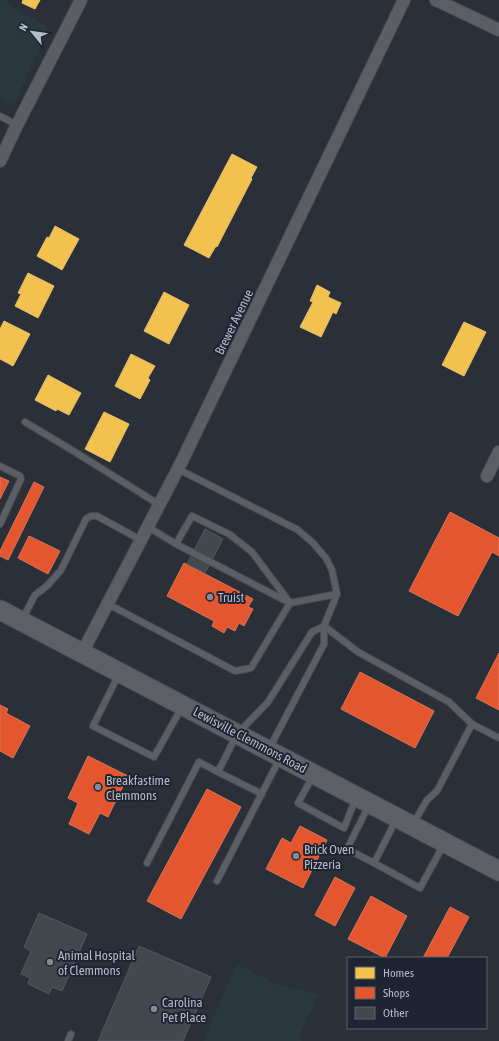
<svg xmlns="http://www.w3.org/2000/svg" width="499" height="1041" font-family="'Asap Condensed',sans-serif">
<style>
.green{fill:#28383d}
.homes{fill:#f2c14e;stroke:#e0bf73}
.shops{fill:#e4572e;stroke:#d6755c}
.building{fill:#43474e;stroke:#53575f}
.lines{fill:none;stroke-linecap:round;stroke-linejoin:round}
.service-casing{stroke:#464a50;stroke-width:8}
.minor-casing{stroke:#464a50;stroke-width:14}
.primary-casing{stroke:#484c54;stroke-width:21}
.service{stroke:#5b5e65;stroke-width:6}
.minor{stroke:#5b5e65;stroke-width:12}
.primary{stroke:#5d6067;stroke-width:19}
.poi-dot{fill:#858995;stroke:#1e2432;stroke-width:1.5}
.labels{text-anchor:middle;dominant-baseline:central;stroke-width:4;stroke-linejoin:round;paint-order:stroke}
.street-label{font-size:13px;fill:#b5bac8;stroke:#1e2432}
.poi-label{font-size:13px;fill:#b5bac8;stroke:#1e2432;text-anchor:start}
</style>
<rect width="100%" height="100%" fill="#2b2f37"/>
<path class="green" d="M 0,0 L 6,0 L 14,8 L 44,24 L 48,30 L 14,104 L 0,97 Z
M 236,964 L 274,983 L 319,994 L 298,1039 L 303,1041 L 203,1041 Z"/>
<path class="homes" d="M 23,0 L 40,0 L 35,9 L 22,3 Z
M 232,154 L 257,167 L 251,178 L 252,179 L 217,247 L 216,246 L 209,258 L 184,245 Z
M 55,226 L 79,239 L 62,270 L 37,256 L 47,237 L 49,238 Z
M 28,273 L 54,286 L 38,318 L 15,306 L 21,294 L 18,293 Z
M 317,285 L 330,292 L 328,297 L 341,303 L 336,314 L 333,312 L 321,337 L 300,327 L 313,302 L 310,301 Z
M 164,292 L 189,305 L 169,344 L 144,331 Z
M 4,321 L 30,334 L 13,366 L 0,359 L 0,329 Z
M 464,322 L 486,332 L 464,376 L 442,365 Z
M 131,354 L 155,366 L 148,378 L 150,380 L 140,399 L 115,386 Z
M 48,375 L 81,393 L 69,415 L 57,409 L 56,411 L 35,400 Z
M 104,412 L 129,424 L 110,462 L 85,449 Z"/>
<path class="shops" d="M 0,477 L 9,481 L 0,499 Z
M 34,482 L 44,487 L 8,560 L 0,556 L 0,551 Z
M 450,512 L 499,538 L 499,556 L 492,552 L 458,616 L 409,591 Z
M 29,536 L 60,551 L 48,574 L 18,558 Z
M 184,563 L 253,599 L 248,607 L 253,609 L 244,626 L 239,623 L 235,631 L 227,627 L 224,633 L 212,626 L 214,621 L 167,596 Z
M 499,653 L 499,710 L 476,698 Z
M 360,672 L 434,711 L 415,748 L 341,709 Z
M 0,705 L 8,709 L 6,713 L 30,726 L 13,758 L 0,751 Z
M 88,756 L 128,776 L 108,817 L 100,813 L 89,834 L 69,824 L 78,803 L 68,798 Z
M 207,789 L 241,807 L 181,919 L 147,901 Z
M 300,826 L 327,840 L 303,888 L 266,869 L 282,838 L 291,843 Z
M 335,877 L 355,888 L 335,926 L 315,915 Z
M 371,896 L 407,916 L 385,958 L 348,939 Z
M 450,907 L 469,917 L 447,958 L 423,958 Z"/>
<path class="building" d="M 205,529 L 223,539 L 205,573 L 187,564 Z
M 39,913 L 87,934 L 62,991 L 52,987 L 49,994 L 28,984 L 30,978 L 21,974 L 31,951 L 24,947 Z
M 139,946 L 211,977 L 183,1041 L 98,1041 Z"/>
<g class="lines">
<defs>
<path id="service" d="M 0,116 L 17,125
M 25,422 L 75,452 L 160,505
M 0,466 L 20,476 L 21,479 L 0,524
M 178,469 L 298,530 L 313,543 L 326,558 L 332,570 L 337,594 L 324,626 L 324,644 L 269,749
M 148,527 L 176,544 L 192,516 L 229,534 L 252,552 L 290,603
M 176,544 L 288,602
M 108,604 L 235,671 L 251,668 L 290,603 L 337,594
M 22,620 L 35,595 L 47,586 L 61,570 L 86,519 L 91,516 L 97,516 L 141,540
M 324,626 L 358,652 L 449,702 L 472,724
M 119,674 L 93,726 L 154,757 L 182,707
M 313,776 L 298,803 L 344,828 L 356,798
M 262,794 L 218,772 L 237,734 L 268,702 L 312,632 L 324,626
M 369,805 L 347,849 L 374,863 L 396,820
M 413,824 L 427,800 L 437,791 L 472,724 L 499,738
M 147,863 L 199,762 L 218,772
M 374,863 L 420,888 L 444,844
M 217,881 L 279,760
M 68,1041 L 71,1034"/>
<path id="minor" d="M 436,0 L 499,30
M 0,161 L 17,125 L 81,0
M 487,476 L 499,452
M 82,653 L 181,463 L 404,0"/>
<path id="primary" d="M 0,610 L 499,871"/>
</defs>
<use href="#service" class="service-casing"/>
<use href="#minor" class="minor-casing"/>
<use href="#primary" class="primary-casing"/>
<use href="#service" class="service"/>
<use href="#minor" class="minor"/>
<use href="#primary" class="primary"/>
</g>
<g class="poi-dot">
<circle cx="210" cy="597" r="4"/>
<circle cx="98" cy="787" r="4"/>
<circle cx="296" cy="856" r="4"/>
<circle cx="50" cy="962" r="4"/>
<circle cx="154" cy="1009" r="4"/>
</g>
<g class="labels">
<g class="street-label">
<text transform="translate(234 322) rotate(-64)">Brewer Avenue</text>
<text transform="translate(250 740) rotate(28)">Lewisville Clemmons Road</text>
</g>
<g class="poi-label">
<text x="218" y="597">Truist</text>
<text x="106" y="780">Breakfastime<tspan x="106" dy="15">Clemmons</tspan></text>
<text x="304" y="849">Brick Oven<tspan x="304" dy="15">Pizzeria</tspan></text>
<text x="58" y="955">Animal Hospital<tspan x="58" dy="15">of Clemmons</tspan></text>
<text x="162" y="1002">Carolina<tspan x="162" dy="15">Pet Place</tspan></text>
</g>
</g>
<rect x="347" y="957" width="140" height="72" fill="#1e2432" stroke="#5a606e"/>
<rect x="355" y="967" width="20" height="12" fill="#f2c14e" stroke="#5a606e"/>
<text x="383" y="977" font-size="12" fill="#b5bac8">Homes</text>
<rect x="355" y="987" width="20" height="12" fill="#e4572e" stroke="#5a606e"/>
<text x="383" y="997" font-size="12" fill="#b5bac8">Shops</text>
<rect x="355" y="1007" width="20" height="12" fill="#43474e" stroke="#5a606e"/>
<text x="383" y="1017" font-size="12" fill="#b5bac8">Other</text>
<g transform="translate(32 32) rotate(299)" stroke="#1e2432" stroke-width="3" paint-order="stroke">
<path d="M0-3L7 15L0 10L-7 15Z" fill="#b5bac8"/>
<text y="-6" font-size="11" font-weight="bold" text-anchor="middle" fill="#b5bac8">N</text>
</g>
</svg>
